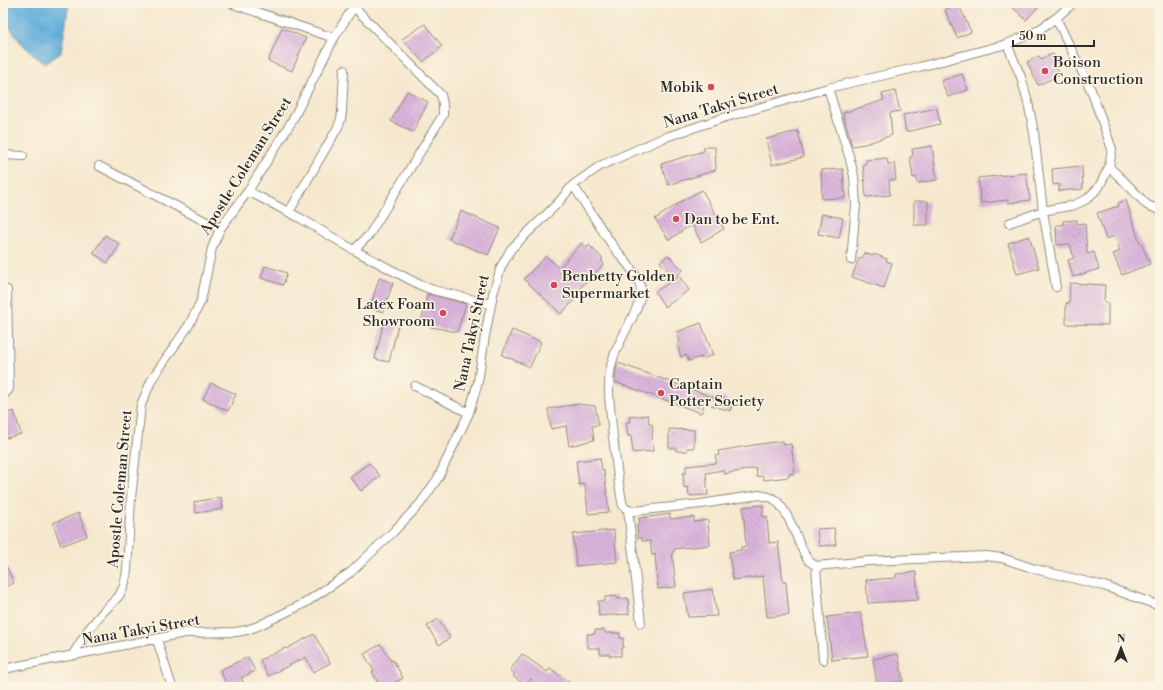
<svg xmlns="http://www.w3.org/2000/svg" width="1163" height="690" font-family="'Libre Bodoni',serif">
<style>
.water{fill:url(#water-ripples);stroke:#466d83}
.building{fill:url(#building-back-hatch)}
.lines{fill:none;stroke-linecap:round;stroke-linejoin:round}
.minor-casing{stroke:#908a7c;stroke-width:10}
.minor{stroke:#fff;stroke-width:8}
.poi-dot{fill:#d1495b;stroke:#fcf5e5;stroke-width:1.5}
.labels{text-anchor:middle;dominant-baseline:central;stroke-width:3;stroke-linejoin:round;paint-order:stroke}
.poi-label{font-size:15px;fill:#2b2b2b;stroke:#fcf5e5;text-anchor:start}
.street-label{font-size:15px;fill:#2b2b2b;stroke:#fcf5e5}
</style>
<defs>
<pattern id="water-ripples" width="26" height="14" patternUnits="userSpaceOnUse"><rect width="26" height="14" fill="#61afdb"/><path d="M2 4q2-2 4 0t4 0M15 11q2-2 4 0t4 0" fill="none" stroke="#508fb2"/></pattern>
<pattern id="building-back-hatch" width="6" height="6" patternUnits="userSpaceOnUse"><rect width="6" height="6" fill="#dab4dc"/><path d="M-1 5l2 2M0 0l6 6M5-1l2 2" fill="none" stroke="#bb9bbd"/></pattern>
</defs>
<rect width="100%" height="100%" fill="#fcf5e5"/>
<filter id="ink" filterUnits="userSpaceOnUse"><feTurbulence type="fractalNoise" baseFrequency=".025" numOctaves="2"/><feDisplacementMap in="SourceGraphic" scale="8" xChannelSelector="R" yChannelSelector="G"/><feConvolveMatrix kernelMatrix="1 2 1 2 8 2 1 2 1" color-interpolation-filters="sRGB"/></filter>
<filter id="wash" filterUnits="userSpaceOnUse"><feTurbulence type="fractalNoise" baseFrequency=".012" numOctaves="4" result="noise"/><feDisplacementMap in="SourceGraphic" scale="16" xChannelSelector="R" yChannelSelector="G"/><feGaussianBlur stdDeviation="0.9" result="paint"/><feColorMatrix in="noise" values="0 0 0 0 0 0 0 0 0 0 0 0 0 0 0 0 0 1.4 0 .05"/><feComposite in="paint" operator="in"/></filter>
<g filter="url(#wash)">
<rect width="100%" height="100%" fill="#f5e8ce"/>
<path class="water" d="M 3,3 L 69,3 L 61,53 L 44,64 L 21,43 L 3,17 Z"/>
<g id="blocks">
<path class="building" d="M 947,3 L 958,3 L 971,32 L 957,38 L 945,10 L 949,8 Z
M 1008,3 L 1042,3 L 1026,20 Z
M 425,24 L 442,46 L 423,62 L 402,39 Z
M 282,28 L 306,38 L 292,71 L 268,61 Z
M 1053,54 L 1059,66 L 1056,67 L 1060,75 L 1038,85 L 1027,62 L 1039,56 L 1041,59 Z
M 962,74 L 968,90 L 948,97 L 941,81 Z
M 407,91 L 428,102 L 413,132 L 391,121 Z
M 895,91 L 900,111 L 890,113 L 892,135 L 865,144 L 852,146 L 843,113 L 884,100 L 882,94 Z
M 937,108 L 940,124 L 906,132 L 903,115 Z
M 798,131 L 804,157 L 772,165 L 766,139 Z
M 932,146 L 937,180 L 917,183 L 916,177 L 913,178 L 910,157 L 913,156 L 912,149 Z
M 704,147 L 715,147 L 716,170 L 668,185 L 661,164 L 704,151 Z
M 887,158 L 888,164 L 894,163 L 896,180 L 889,180 L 890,195 L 866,197 L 863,164 L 866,164 L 866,160 Z
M 1082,166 L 1083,189 L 1059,191 L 1059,184 L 1053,185 L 1052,169 Z
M 843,169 L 845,198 L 822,199 L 821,170 Z
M 1026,173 L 1030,200 L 1008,203 L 1008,200 L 981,203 L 978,178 Z
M 702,190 L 724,229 L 701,242 L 692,224 L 669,240 L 655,219 L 685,199 Z
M 1126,200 L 1140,244 L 1141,243 L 1150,264 L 1122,275 L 1113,254 L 1120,251 L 1115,236 L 1106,239 L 1097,213 L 1119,206 L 1118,203 Z
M 914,201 L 928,201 L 928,225 L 914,225 Z
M 461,211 L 500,228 L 488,255 L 449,239 Z
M 822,214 L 843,218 L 839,238 L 818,234 Z
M 1077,220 L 1077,224 L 1085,223 L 1087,254 L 1094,252 L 1099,269 L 1073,277 L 1068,260 L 1074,258 L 1070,244 L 1057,245 L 1056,225 L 1063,225 L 1063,221 Z
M 105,235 L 120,244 L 108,263 L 93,253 Z
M 1029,236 L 1039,268 L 1017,274 L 1008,243 Z
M 582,243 L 587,248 L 589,245 L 603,259 L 601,261 L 604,264 L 580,288 L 583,291 L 561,314 L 524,279 L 546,256 L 559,268 Z
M 864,253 L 873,256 L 874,254 L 887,259 L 886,261 L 892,263 L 884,288 L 852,277 L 859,258 L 862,259 Z
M 668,255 L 683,270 L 675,278 L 660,262 Z
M 265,266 L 287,273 L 283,285 L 261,278 Z
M 679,276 L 689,290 L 665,307 L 655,292 Z
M 379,278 L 393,283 L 383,312 L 370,308 Z
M 1070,283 L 1105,285 L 1104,303 L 1108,303 L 1108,325 L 1066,324 L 1066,303 L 1069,303 Z
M 427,294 L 466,304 L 457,332 L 421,325 Z
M 384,321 L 398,325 L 389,362 L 375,359 Z
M 701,323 L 713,355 L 702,359 L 701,357 L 689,361 L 686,355 L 681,357 L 677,344 L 680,342 L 677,332 Z
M 512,330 L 541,342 L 530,367 L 502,355 Z
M 618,363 L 718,399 L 718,396 L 727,399 L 726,402 L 732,404 L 730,411 L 705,403 L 701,413 L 615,382 L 616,370 Z
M 211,383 L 236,394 L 228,411 L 203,399 Z
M 577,404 L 595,406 L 599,425 L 592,426 L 594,440 L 569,446 L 566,426 L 551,429 L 548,409 Z
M 14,411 L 21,434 L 3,439 L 3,414 Z
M 648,415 L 649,424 L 652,424 L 653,432 L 652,432 L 653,451 L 633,453 L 631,436 L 628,436 L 626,422 L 630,422 L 629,417 Z
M 669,429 L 694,430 L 694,448 L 687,448 L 687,451 L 676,451 L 676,448 L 669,448 Z
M 783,441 L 784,445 L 791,444 L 795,473 L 789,474 L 789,477 L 764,480 L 763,476 L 757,477 L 756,468 L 724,474 L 723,470 L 706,473 L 708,495 L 689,496 L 688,487 L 684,488 L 683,473 L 686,473 L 686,466 L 717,463 L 715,456 L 719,455 L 718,451 L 760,444 Z
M 600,458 L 602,470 L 604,470 L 609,512 L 588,514 L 585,484 L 579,485 L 576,461 Z
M 369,463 L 380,476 L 361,491 L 350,477 Z
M 221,497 L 223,509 L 196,513 L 194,502 Z
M 763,505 L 763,517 L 767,516 L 769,543 L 778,542 L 783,582 L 786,582 L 789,615 L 767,617 L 763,576 L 733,580 L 729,552 L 741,550 L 741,547 L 746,546 L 743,507 Z
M 79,513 L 87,536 L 61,546 L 53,523 Z
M 670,514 L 670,519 L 694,517 L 694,522 L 708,520 L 710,545 L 674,549 L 674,552 L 672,552 L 676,587 L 658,589 L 655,554 L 652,555 L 650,541 L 642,541 L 642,538 L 638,538 L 637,525 L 640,524 L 639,518 L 657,516 Z
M 834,528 L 836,545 L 819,546 L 817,529 Z
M 614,530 L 617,562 L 576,566 L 573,534 Z
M 3,559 L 14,583 L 3,588 Z
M 916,572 L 918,600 L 868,603 L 866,580 L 896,578 L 896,574 Z
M 713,589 L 717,616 L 688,617 L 684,593 Z
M 617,596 L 617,599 L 628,598 L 629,614 L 599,616 L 598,601 L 605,601 L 605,597 Z
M 861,613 L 868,656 L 832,660 L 827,617 Z
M 438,619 L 450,638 L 439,645 L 427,626 Z
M 595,630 L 605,630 L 605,633 L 620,633 L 620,638 L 623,638 L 623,648 L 621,648 L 621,656 L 610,656 L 609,654 L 600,654 L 600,648 L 588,648 L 587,634 L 595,634 Z
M 314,634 L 330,663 L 313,672 L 306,657 L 268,676 L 260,660 L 285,648 L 286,649 Z
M 381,644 L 391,661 L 393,660 L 403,678 L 387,687 L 381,687 L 372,672 L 374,671 L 364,654 Z
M 522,654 L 547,672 L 550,668 L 575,687 L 541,687 L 531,679 L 526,685 L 513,676 L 515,674 L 510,670 Z
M 898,654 L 903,681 L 877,685 L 873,659 Z
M 248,657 L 255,671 L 241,678 L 246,687 L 228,687 L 220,670 Z"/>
</g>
</g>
<g filter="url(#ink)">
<use href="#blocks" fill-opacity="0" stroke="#908a7c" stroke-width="1"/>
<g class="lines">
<defs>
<path id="minor" d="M 230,3 L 334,38
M 1007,44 L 1021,77 L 1028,102 L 1034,133 L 1043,211 L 1056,287
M 828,88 L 849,156 L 854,176 L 856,205 L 851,260
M 3,155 L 23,156
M 99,166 L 220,229
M 1109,167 L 1124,181 L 1147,205 L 1160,210
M 573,185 C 586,205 599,226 613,246 C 622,258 638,274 641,289 C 643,305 618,340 613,359 C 605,384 611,411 613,437 C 616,460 618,483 623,506 L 628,510 L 634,511 L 701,504 L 759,495 C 764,496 768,496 772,498 C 788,506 798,545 808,560 C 810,562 813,564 816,566 L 869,561 L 986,556 L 1002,558 L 1035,569 L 1104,586 L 1160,606
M 248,191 L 300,218 L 354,250 L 369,235 L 443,115 L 443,104 L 441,95 L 354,7
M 289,212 L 338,127 L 341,119 L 342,112 L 344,70
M 1009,223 L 1043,211 L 1074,205 L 1087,199 L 1099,187 L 1109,167 L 1112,149 L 1091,90 L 1056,18
M 354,250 L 420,285 L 433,290 L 491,304
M 3,288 L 7,290 L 9,389 L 3,396
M 415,386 L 469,413
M 628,510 L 641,623
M 816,566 L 823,660
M 157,640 L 172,687
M 72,656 L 88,630 L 103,612 L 119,596 L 124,586 L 127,571 L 131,498 L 141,405 L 152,379 L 189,325 L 201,301 L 212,248 L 220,229 L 248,191 L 292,121 L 334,38 L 356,3
M 3,669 L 185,633 L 236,632 L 247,630 L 258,626 L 305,603 L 351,572 L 394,531 L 420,504 L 438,478 L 469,413 L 478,382 L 485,336 L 493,294 L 501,267 L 511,249 L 558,203 L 573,185 L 600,166 L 663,138 L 723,118 L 828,88 L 919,67 L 1007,44 L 1037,31 L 1056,18 L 1073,3"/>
</defs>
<use href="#minor" class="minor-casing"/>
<use href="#minor" class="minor"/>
</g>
</g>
<g class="poi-dot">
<circle cx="1045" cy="71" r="4"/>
<circle cx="711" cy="87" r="4"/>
<circle cx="676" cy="219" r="4"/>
<circle cx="554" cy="285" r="4"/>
<circle cx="443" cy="313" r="4"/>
<circle cx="661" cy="393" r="4"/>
</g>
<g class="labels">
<g class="poi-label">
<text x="1053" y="62">Boison<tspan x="1053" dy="17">Construction</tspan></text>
<text x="703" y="87" text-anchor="end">Mobik</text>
<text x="684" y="219">Dan to be Ent.</text>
<text x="562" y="276">Benbetty Golden<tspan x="562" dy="17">Supermarket</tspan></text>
<text x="435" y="304" text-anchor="end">Latex Foam<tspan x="435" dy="17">Showroom</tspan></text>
<text x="669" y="384">Captain<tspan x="669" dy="17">Potter Society</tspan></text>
</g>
<g class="street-label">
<text transform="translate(721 106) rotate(-17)">Nana Takyi Street</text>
<text transform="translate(246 166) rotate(-58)">Apostle Coleman Street</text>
<text transform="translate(472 333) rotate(-78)">Nana Takyi Street</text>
<text transform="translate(120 489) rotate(-85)">Apostle Coleman Street</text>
<text transform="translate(141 630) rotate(-10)">Nana Takyi Street</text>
</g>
</g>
<rect width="1163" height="690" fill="none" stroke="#fcf5e5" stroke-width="16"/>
<g transform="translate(1121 648)" stroke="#fcf5e5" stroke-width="3" paint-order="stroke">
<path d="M0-3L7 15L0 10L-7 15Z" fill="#2b2b2b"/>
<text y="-6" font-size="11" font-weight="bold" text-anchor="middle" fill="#2b2b2b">N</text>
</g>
<path d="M1013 40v6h81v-6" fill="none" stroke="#2b2b2b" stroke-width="2"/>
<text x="1019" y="40" font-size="12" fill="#2b2b2b" stroke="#fcf5e5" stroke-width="3" paint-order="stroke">50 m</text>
</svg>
